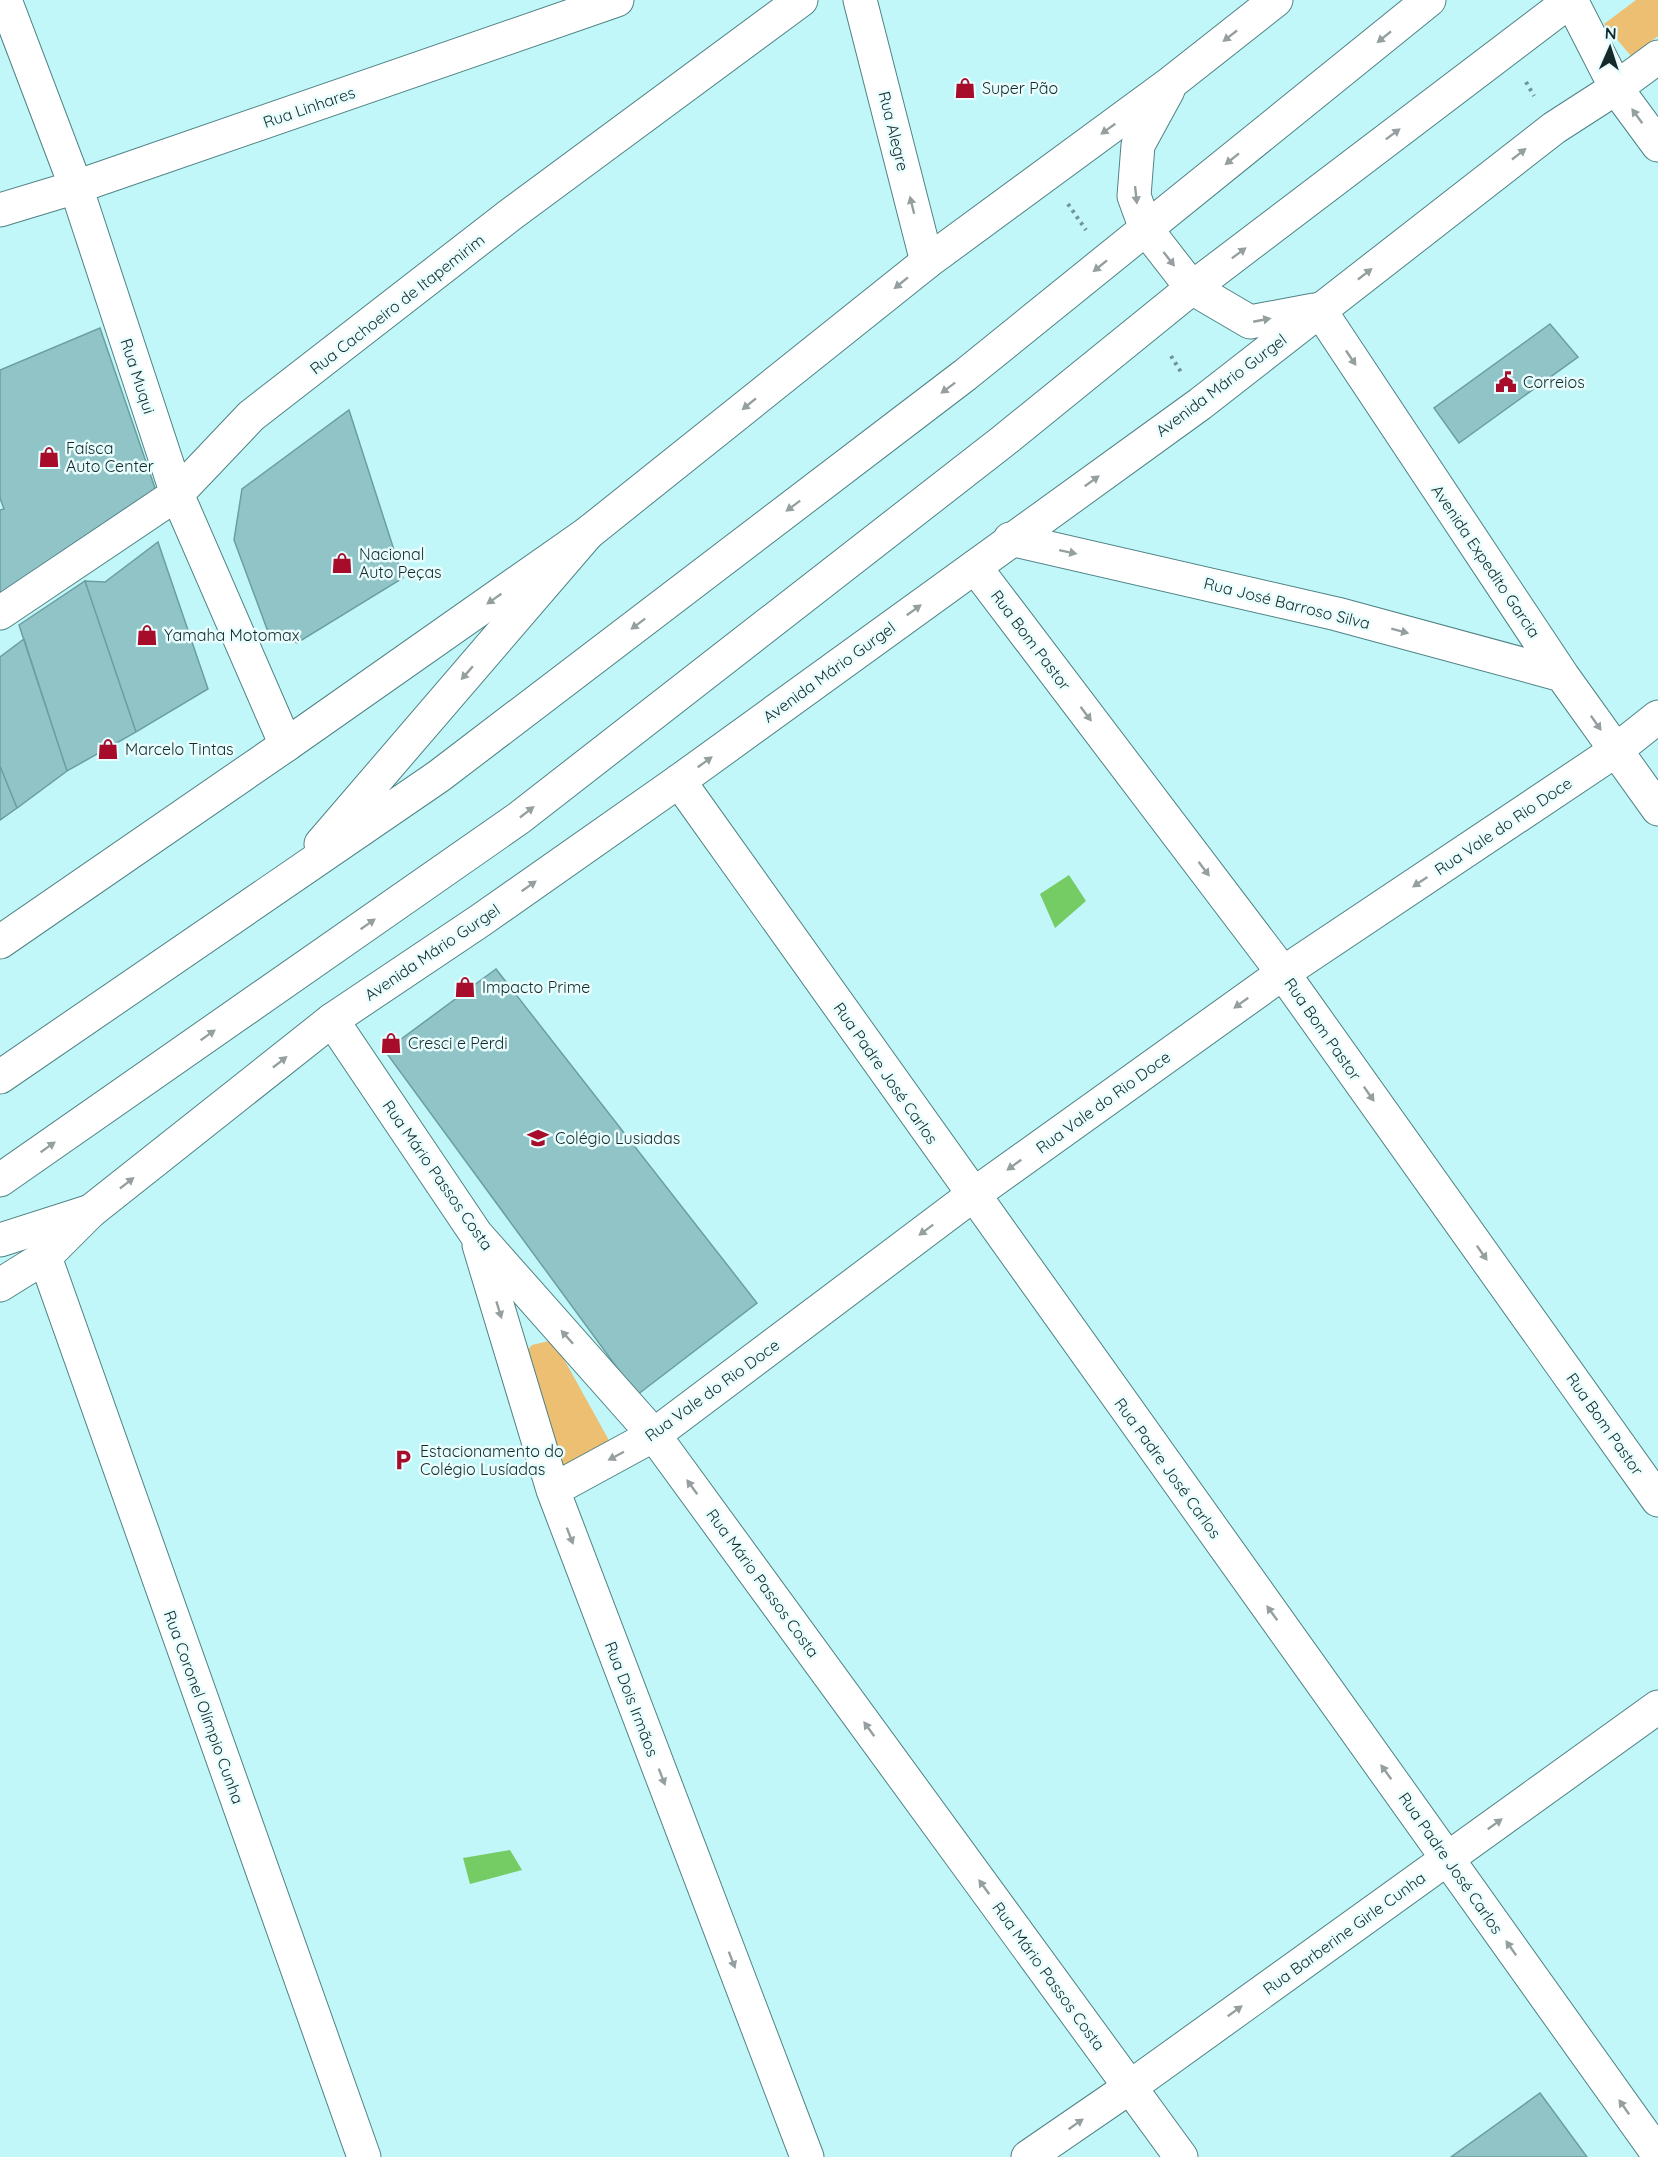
<svg xmlns="http://www.w3.org/2000/svg" width="1658" height="2157" font-family="Quicksand,sans-serif">
<style>
.green{fill:#ecbf72}
.water{fill:#75cb64}
.building{fill:#91c4c7;stroke:#6c9ea1;stroke-width:1.5}
.lines{fill:none;stroke-linecap:round;stroke-linejoin:round}
.street-casing{stroke:#508285;stroke-width:35}
.secondary-casing{stroke:#508285;stroke-width:35}
.primary-casing{stroke:#508285;stroke-width:35}
.path{stroke:#6f9597;stroke-width:4;stroke-dasharray:3 4.5;stroke-linecap:butt}
.street{stroke:#fff;stroke-width:33}
.secondary{stroke:#fff;stroke-width:33}
.primary{stroke:#fff;stroke-width:33}
.oneway{fill:#959f9f}
.labels{text-anchor:middle;dominant-baseline:central;stroke-width:5;stroke-linejoin:round;paint-order:stroke}
.poi-label{font-size:16px;fill:#14292a;stroke:#e8fdfe;text-anchor:start}
.street-label{font-size:16px;fill:#14292a;stroke:#e8fdfe}
</style>
<rect width="100%" height="100%" fill="#c1f7f9"/>
<path class="green" d="M 1636,0 L 1658,0 L 1658,36 L 1631,56 L 1604,24 Z
M 549,1341 L 555,1343 L 611,1444 L 561,1470 L 525,1352 L 532,1345 Z"/>
<path class="water" d="M 1069,875 L 1086,901 L 1055,928 L 1040,894 Z
M 510,1850 L 522,1870 L 470,1884 L 463,1858 Z"/>
<path class="building" d="M 1550,324 L 1578,357 L 1459,443 L 1434,408 Z
M 100,328 L 156,491 L 0,593 L 0,510 L 4,509 L 0,498 L 0,370 Z
M 349,410 L 403,578 L 297,643 L 267,629 L 234,540 L 242,489 Z
M 158,542 L 208,689 L 136,732 L 85,581 L 105,582 Z
M 85,581 L 136,732 L 67,771 L 19,625 Z
M 24,639 L 67,771 L 17,808 L 0,766 L 0,657 Z
M 0,766 L 17,808 L 0,820 Z
M 496,969 L 757,1303 L 637,1395 L 385,1051 Z
M 1540,2093 L 1587,2157 L 1451,2157 Z"/>
<g class="lines">
<defs>
<path id="street" d="M 5,0 L 76,187 L 177,494 L 286,745
M 860,0 L 927,262
M 0,210 L 76,187 L 617,0
M 975,567 L 1283,973 L 1658,1500
M 0,613 L 177,494 L 251,416 L 510,215 L 801,0
M 679,781 L 1658,2154
M 332,1020 L 476,1234 L 654,1435 L 1181,2157
M 479,1245 L 553,1490 L 807,2157
M 45,1257 L 364,2157
M 553,1490 L 654,1435 L 973,1195 L 1283,973 L 1615,751 L 1658,717
M 1028,2157 L 1130,2087 L 1658,1707"/>
<path id="secondary" d="M 1571,0 L 1616,88 L 1658,145
M 1168,90 L 1138,145 L 1134,196 L 1146,229 L 1192,288 L 1250,322 L 1314,310
M 1319,309 L 1562,675 L 1658,809
M 1010,539 L 1337,614 L 1562,675
M 0,942 L 286,745 L 588,533 L 927,262 L 1172,82 L 1276,0
M 0,1285 L 45,1257 L 91,1211 L 332,1020 L 481,920 L 679,781 L 1200,404 L 1554,128 L 1616,88 L 1658,57"/>
<path id="primary" d="M 321,844 L 588,533
M 0,1077 L 439,776 L 965,375 L 1429,0
M 0,1180 L 519,818 L 1002,442 L 1192,288 L 1571,0
M 0,1240 L 91,1211"/>
</defs>
<use href="#street" class="street-casing"/>
<use href="#secondary" class="secondary-casing"/>
<use href="#primary" class="primary-casing"/>
<path class="path" d="M 1526,82 L 1534,96
M 1068,204 L 1086,230
M 1171,356 L 1181,372"/>
<use href="#street" class="street"/>
<use href="#secondary" class="secondary"/>
<use href="#primary" class="primary"/>
</g>
<defs><path id="oneway-solid" d="M-6-.8H1V-3.2L6.5 0L1 3.2V.8H-6Z" transform="scale(1.5)"/></defs>
<g class="oneway">
<use href="#oneway-solid" transform="translate(1230 36) rotate(142)"/>
<use href="#oneway-solid" transform="translate(1384 37) rotate(141)"/>
<use href="#oneway-solid" transform="translate(1637 116) rotate(-126)"/>
<use href="#oneway-solid" transform="translate(1108 129) rotate(144)"/>
<use href="#oneway-solid" transform="translate(1393 134) rotate(-37)"/>
<use href="#oneway-solid" transform="translate(1519 154) rotate(-38)"/>
<use href="#oneway-solid" transform="translate(1232 159) rotate(141)"/>
<use href="#oneway-solid" transform="translate(1136 195) rotate(84)"/>
<use href="#oneway-solid" transform="translate(912 205) rotate(-104)"/>
<use href="#oneway-solid" transform="translate(1239 253) rotate(-37)"/>
<use href="#oneway-solid" transform="translate(1169 259) rotate(52)"/>
<use href="#oneway-solid" transform="translate(1100 266) rotate(141)"/>
<use href="#oneway-solid" transform="translate(1365 274) rotate(-38)"/>
<use href="#oneway-solid" transform="translate(901 283) rotate(141)"/>
<use href="#oneway-solid" transform="translate(1262 320) rotate(-11)"/>
<use href="#oneway-solid" transform="translate(1351 358) rotate(56)"/>
<use href="#oneway-solid" transform="translate(948 388) rotate(143)"/>
<use href="#oneway-solid" transform="translate(749 404) rotate(141)"/>
<use href="#oneway-solid" transform="translate(1092 481) rotate(-36)"/>
<use href="#oneway-solid" transform="translate(793 506) rotate(143)"/>
<use href="#oneway-solid" transform="translate(1068 552) rotate(12)"/>
<use href="#oneway-solid" transform="translate(494 599) rotate(145)"/>
<use href="#oneway-solid" transform="translate(914 610) rotate(-36)"/>
<use href="#oneway-solid" transform="translate(638 624) rotate(143)"/>
<use href="#oneway-solid" transform="translate(1400 631) rotate(15)"/>
<use href="#oneway-solid" transform="translate(467 673) rotate(131)"/>
<use href="#oneway-solid" transform="translate(1086 714) rotate(53)"/>
<use href="#oneway-solid" transform="translate(1596 723) rotate(55)"/>
<use href="#oneway-solid" transform="translate(705 762) rotate(-36)"/>
<use href="#oneway-solid" transform="translate(527 812) rotate(-38)"/>
<use href="#oneway-solid" transform="translate(1204 869) rotate(53)"/>
<use href="#oneway-solid" transform="translate(1420 882) rotate(146)"/>
<use href="#oneway-solid" transform="translate(529 886) rotate(-35)"/>
<use href="#oneway-solid" transform="translate(368 924) rotate(-35)"/>
<use href="#oneway-solid" transform="translate(1241 1003) rotate(144)"/>
<use href="#oneway-solid" transform="translate(208 1035) rotate(-35)"/>
<use href="#oneway-solid" transform="translate(280 1062) rotate(-38)"/>
<use href="#oneway-solid" transform="translate(1369 1094) rotate(55)"/>
<use href="#oneway-solid" transform="translate(48 1147) rotate(-35)"/>
<use href="#oneway-solid" transform="translate(1014 1165) rotate(144)"/>
<use href="#oneway-solid" transform="translate(127 1183) rotate(-38)"/>
<use href="#oneway-solid" transform="translate(926 1230) rotate(143)"/>
<use href="#oneway-solid" transform="translate(1482 1253) rotate(55)"/>
<use href="#oneway-solid" transform="translate(499 1310) rotate(73)"/>
<use href="#oneway-solid" transform="translate(567 1337) rotate(-132)"/>
<use href="#oneway-solid" transform="translate(616 1456) rotate(152)"/>
<use href="#oneway-solid" transform="translate(692 1487) rotate(-126)"/>
<use href="#oneway-solid" transform="translate(570 1536) rotate(69)"/>
<use href="#oneway-solid" transform="translate(1272 1613) rotate(-126)"/>
<use href="#oneway-solid" transform="translate(869 1729) rotate(-126)"/>
<use href="#oneway-solid" transform="translate(1386 1772) rotate(-126)"/>
<use href="#oneway-solid" transform="translate(662 1777) rotate(69)"/>
<use href="#oneway-solid" transform="translate(1495 1824) rotate(-36)"/>
<use href="#oneway-solid" transform="translate(984 1887) rotate(-126)"/>
<use href="#oneway-solid" transform="translate(1511 1948) rotate(-125)"/>
<use href="#oneway-solid" transform="translate(732 1960) rotate(69)"/>
<use href="#oneway-solid" transform="translate(1235 2011) rotate(-36)"/>
<use href="#oneway-solid" transform="translate(1624 2107) rotate(-125)"/>
<use href="#oneway-solid" transform="translate(1076 2124) rotate(-35)"/>
</g>
<defs>
<symbol id="shop-bare" viewBox="-9 -9 18 18"><path d="M-5-2.5h2.3a2.7 3.5 0 0 1 5.4 0H5L5.5 6h-11ZM-1.5-2.5h3a1.5 2.3 0 0 0-3 0Z" fill="#a70d2b" stroke="#e8fdfe" stroke-width="2.5" paint-order="stroke"/></symbol>
<symbol id="civic-bare" viewBox="-9 -9 18 18"><path d="M-.6-6.5H3V-4.5H.6V-3L4-1V1h2V6H-6V1h2V-1L-.6-3ZM-1.2 2.5V6h2.4V2.5Z" fill="#a70d2b" stroke="#e8fdfe" stroke-width="2.5" paint-order="stroke"/></symbol>
<symbol id="school-bare" viewBox="-9 -9 18 18"><path d="M0-5L7-2L0 1L-7-2ZM-4 1L0 2.5L4 1V4Q0 6-4 4Z" fill="#a70d2b" stroke="#e8fdfe" stroke-width="2.5" paint-order="stroke"/></symbol>
<symbol id="parking-bare" viewBox="-9 -9 18 18"><path d="M-3.5-5.5H1a3.5 3.5 0 0 1 0 7H-1V5.5H-3.5ZM-1-3.4V-.6H.8a1.4 1.4 0 0 0 0-2.8Z" fill="#a70d2b" stroke="#e8fdfe" stroke-width="2.5" paint-order="stroke"/></symbol>
</defs>
<g fill-rule="evenodd">
<use href="#shop-bare" x="950" y="73" width="30" height="30"/>
<use href="#civic-bare" x="1491" y="367" width="30" height="30"/>
<use href="#shop-bare" x="34" y="442" width="30" height="30"/>
<use href="#shop-bare" x="327" y="548" width="30" height="30"/>
<use href="#shop-bare" x="132" y="620" width="30" height="30"/>
<use href="#shop-bare" x="93" y="734" width="30" height="30"/>
<use href="#shop-bare" x="450" y="972" width="30" height="30"/>
<use href="#shop-bare" x="376" y="1028" width="30" height="30"/>
<use href="#school-bare" x="523" y="1123" width="30" height="30"/>
<use href="#parking-bare" x="388" y="1445" width="30" height="30"/>
</g>
<g class="labels">
<g class="poi-label">
<text x="982" y="88">Super Pão</text>
<text x="1523" y="382">Correios</text>
<text x="66" y="448">Faísca<tspan x="66" dy="18">Auto Center</tspan></text>
<text x="359" y="554">Nacional<tspan x="359" dy="18">Auto Peças</tspan></text>
<text x="164" y="635">Yamaha Motomax</text>
<text x="125" y="749">Marcelo Tintas</text>
<text x="482" y="987">Impacto Prime</text>
<text x="408" y="1043">Cresci e Perdi</text>
<text x="555" y="1138">Colégio Lusiadas</text>
<text x="420" y="1451">Estacionamento do<tspan x="420" dy="18">Colégio Lusíadas</tspan></text>
</g>
<g class="street-label">
<text transform="translate(309 107) rotate(-19)">Rua Linhares</text>
<text transform="translate(894 131) rotate(76)">Rua Alegre</text>
<text transform="translate(397 304) rotate(-38)">Rua Cachoeiro de Itapemirim</text>
<text transform="translate(138 376) rotate(72)">Rua Muqui</text>
<text transform="translate(1221 385) rotate(-37)">Avenida Mário Gurgel</text>
<text transform="translate(1486 561) rotate(56)">Avenida Expedito Garcia</text>
<text transform="translate(1287 603) rotate(14)">Rua José Barroso Silva</text>
<text transform="translate(1031 640) rotate(53)">Rua Bom Pastor</text>
<text transform="translate(829 672) rotate(-36)">Avenida Mário Gurgel</text>
<text transform="translate(1503 826) rotate(-34)">Rua Vale do Rio Doce</text>
<text transform="translate(432 952) rotate(-34)">Avenida Mário Gurgel</text>
<text transform="translate(1323 1029) rotate(55)">Rua Bom Pastor</text>
<text transform="translate(886 1073) rotate(55)">Rua Padre José Carlos</text>
<text transform="translate(1103 1102) rotate(-36)">Rua Vale do Rio Doce</text>
<text transform="translate(438 1175) rotate(55)">Rua Mário Passos Costa</text>
<text transform="translate(712 1390) rotate(-36)">Rua Vale do Rio Doce</text>
<text transform="translate(1605 1424) rotate(55)">Rua Bom Pastor</text>
<text transform="translate(1168 1468) rotate(54)">Rua Padre José Carlos</text>
<text transform="translate(763 1583) rotate(54)">Rua Mário Passos Costa</text>
<text transform="translate(632 1699) rotate(69)">Rua Dois Irmãos</text>
<text transform="translate(204 1707) rotate(70)">Rua Coronel Olímpio Cunha</text>
<text transform="translate(1451 1863) rotate(55)">Rua Padre José Carlos</text>
<text transform="translate(1344 1933) rotate(-36)">Rua Barberine Girle Cunha</text>
<text transform="translate(1049 1976) rotate(54)">Rua Mário Passos Costa</text>
</g>
</g>
<g transform="translate(1610 48) rotate(3)" stroke="#e8fdfe" stroke-width="4.5" paint-order="stroke">
<path d="M0-4.5L10 22L0 15L-10 22Z" fill="#14292a"/>
<text y="-9" font-size="16" font-weight="bold" text-anchor="middle" fill="#14292a">N</text>
</g>
</svg>
